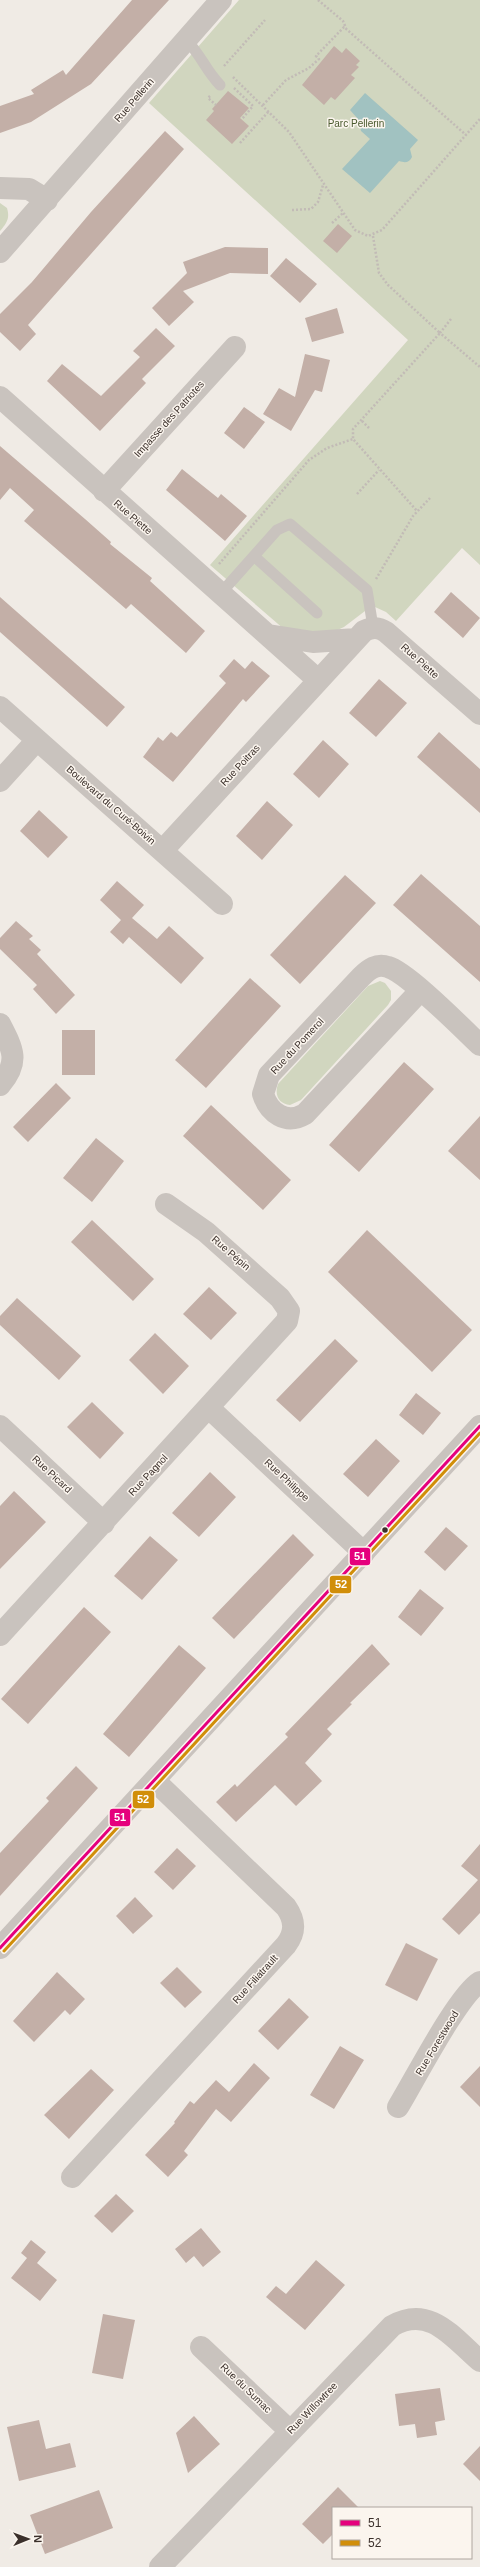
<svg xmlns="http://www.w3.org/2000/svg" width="480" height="2567" font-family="Arial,sans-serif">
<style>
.green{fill:#d1d6bf}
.water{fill:#a1c2c1}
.building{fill:#c3afa7}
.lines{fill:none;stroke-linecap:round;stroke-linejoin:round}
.path{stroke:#c2bbb6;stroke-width:2.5;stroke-dasharray:2 2;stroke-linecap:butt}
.service{stroke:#c9c3be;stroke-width:11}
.minor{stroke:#c9c3be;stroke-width:22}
.tertiary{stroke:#c9c3be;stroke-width:22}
.bus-1-casing{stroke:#fbf5ee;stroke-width:6}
.bus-2-casing{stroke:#fbf5ee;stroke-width:6}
.bus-1{stroke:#e5007d;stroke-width:3}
.bus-2{stroke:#d18e09;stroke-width:3}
.bus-dot{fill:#3b302b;stroke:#fbf5ee;stroke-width:1.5}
.labels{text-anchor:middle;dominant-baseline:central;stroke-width:3;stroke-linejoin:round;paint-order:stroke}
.street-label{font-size:10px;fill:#3b302b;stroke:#fbf5ee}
.park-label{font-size:10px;fill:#4a5a2e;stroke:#fbf5ee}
.line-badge{stroke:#fbf5ee;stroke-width:1.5}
.badge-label{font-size:11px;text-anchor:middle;font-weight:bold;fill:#fff}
</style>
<rect width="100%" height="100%" fill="#f0ebe5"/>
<path class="green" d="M 239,0 L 480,0 L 480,565 L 462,548 L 396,621 L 386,612 L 375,607 L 365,611 L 344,627 L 331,633 L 285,630 L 210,565 L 408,340 L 149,103 Z
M 0,203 L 7,208 C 10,218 7,223 0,231 Z
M 380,981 L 385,983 L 391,991 L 391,1000 L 388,1005 L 301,1100 L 290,1105 C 279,1104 274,1095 278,1084 L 368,986 Z"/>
<path class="water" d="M 365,93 L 418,140 L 410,149 L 412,157 C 409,163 405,163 399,161 L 370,193 L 342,169 L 370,139 L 361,131 L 358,119 L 350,110 Z"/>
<path class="building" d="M 132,0 L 169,0 L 91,84 L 31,122 L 0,133 L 0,106 L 34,94 L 31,90 L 63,70 L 66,75 Z
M 334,46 L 342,53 L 346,48 L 360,61 L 356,65 L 359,67 L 351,75 L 355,78 L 335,100 L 331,97 L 324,105 L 302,85 Z
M 228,91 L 249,108 L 240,118 L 249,126 L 232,144 L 206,120 L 214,111 L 212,109 Z
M 165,131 L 184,149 L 28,325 L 36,334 L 20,351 L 0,332 L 0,314 L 32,282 L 91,212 Z
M 338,224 L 352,236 L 337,253 L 323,241 Z
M 225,247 L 268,248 L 268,274 L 230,273 L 183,291 L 194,302 L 169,326 L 152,308 L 187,273 L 183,262 Z
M 286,258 L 317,284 L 300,303 L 270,276 Z
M 337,308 L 344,333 L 312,342 L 305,318 Z
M 156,328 L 175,346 L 142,379 L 146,383 L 100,431 L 47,381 L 62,364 L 101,396 L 140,357 L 133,351 Z
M 305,354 L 330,360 L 322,392 L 315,390 L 291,431 L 263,414 L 279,388 L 295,397 Z
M 244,407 L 265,422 L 244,449 L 224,433 Z
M 0,446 L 85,519 L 111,542 L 110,544 L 152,578 L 150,581 L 205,631 L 186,653 L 131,604 L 126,609 L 24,521 L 34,510 L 10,488 L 0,500 Z
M 182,469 L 218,498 L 221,494 L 247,516 L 225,541 L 166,490 Z
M 451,592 L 480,618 L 463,638 L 434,612 Z
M 0,597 L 125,707 L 107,727 L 0,632 Z
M 234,659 L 245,669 L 252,661 L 270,676 L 246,702 L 243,699 L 173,782 L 143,757 L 158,737 L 163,741 L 171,732 L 177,737 L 226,683 L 219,676 Z
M 379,679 L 407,703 L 376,737 L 349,713 Z
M 439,732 L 480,769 L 480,813 L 417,757 Z
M 323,740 L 349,764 L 319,798 L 293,774 Z
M 267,801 L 293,825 L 262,860 L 236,836 Z
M 39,810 L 68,837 L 48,858 L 20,831 Z
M 421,874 L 480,926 L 480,982 L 393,905 Z
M 345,875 L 376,903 L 300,984 L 270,955 Z
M 117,881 L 144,905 L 132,918 L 157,939 L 169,926 L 204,958 L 181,984 L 129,937 L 123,944 L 110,932 L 121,920 L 100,900 Z
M 16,921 L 33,936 L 29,939 L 41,950 L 37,954 L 75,995 L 56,1014 L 33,989 L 37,985 L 0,949 L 0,938 Z
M 250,978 L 281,1006 L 206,1088 L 175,1060 Z
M 62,1030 L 95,1030 L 95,1075 L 62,1075 Z
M 404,1062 L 434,1089 L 359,1172 L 329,1145 Z
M 56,1083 L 71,1098 L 28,1142 L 13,1127 Z
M 211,1105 L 291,1180 L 263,1210 L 183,1136 Z
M 480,1116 L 480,1180 L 448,1151 Z
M 96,1138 L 124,1161 L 92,1202 L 63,1178 Z
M 92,1220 L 154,1279 L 133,1301 L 71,1242 Z
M 367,1230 L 472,1330 L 432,1372 L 328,1272 Z
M 209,1287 L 237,1313 L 211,1340 L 183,1314 Z
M 17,1298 L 81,1356 L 59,1380 L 0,1325 L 0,1316 Z
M 155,1333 L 189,1366 L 163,1394 L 129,1360 Z
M 335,1339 L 358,1361 L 300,1422 L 276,1400 Z
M 416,1393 L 441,1413 L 423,1435 L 399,1415 Z
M 92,1402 L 124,1433 L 100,1459 L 67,1427 Z
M 376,1439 L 400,1461 L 368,1497 L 343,1474 Z
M 210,1472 L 236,1497 L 199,1537 L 172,1513 Z
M 14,1491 L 46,1522 L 0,1569 L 0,1506 Z
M 446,1527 L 468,1546 L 445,1571 L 424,1552 Z
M 293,1534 L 314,1555 L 234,1639 L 212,1618 Z
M 150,1536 L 178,1560 L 142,1600 L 114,1576 Z
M 420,1589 L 444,1608 L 421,1636 L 398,1617 Z
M 84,1607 L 111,1632 L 28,1724 L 1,1699 Z
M 372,1644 L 390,1664 L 350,1703 L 352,1704 L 327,1729 L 332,1734 L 305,1763 L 322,1781 L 296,1806 L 275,1785 L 236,1822 L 216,1802 L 235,1784 L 237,1787 L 288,1737 L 285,1734 Z
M 179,1645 L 206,1668 L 129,1757 L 103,1734 Z
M 76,1766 L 98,1788 L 0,1896 L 0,1853 L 49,1801 L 46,1798 Z
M 480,1844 L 480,1913 L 459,1935 L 442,1919 L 478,1880 L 461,1866 Z
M 177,1848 L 196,1866 L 173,1890 L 154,1872 Z
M 135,1897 L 153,1916 L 133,1934 L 116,1916 Z
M 406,1943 L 438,1959 L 417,2001 L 385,1985 Z
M 177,1967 L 202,1992 L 185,2008 L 160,1983 Z
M 57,1972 L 85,1999 L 70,2015 L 65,2010 L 34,2042 L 13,2021 Z
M 289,1998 L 309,2017 L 278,2050 L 258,2031 Z
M 340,2046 L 364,2060 L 334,2109 L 310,2095 Z
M 254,2063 L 270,2078 L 231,2122 L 216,2109 L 184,2151 L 188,2155 L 168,2177 L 145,2155 L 175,2123 L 174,2122 L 190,2101 L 194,2104 L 216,2080 L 229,2092 Z
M 480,2066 L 480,2107 L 460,2087 Z
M 91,2069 L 114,2090 L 69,2139 L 44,2115 Z
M 116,2194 L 134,2211 L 112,2233 L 94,2216 Z
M 201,2228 L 221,2252 L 203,2267 L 194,2256 L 186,2263 L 175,2249 Z
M 31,2240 L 46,2252 L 37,2263 L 57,2280 L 40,2301 L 11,2278 L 27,2258 L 21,2253 Z
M 316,2260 L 345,2285 L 305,2330 L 266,2297 L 276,2286 L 286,2294 Z
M 103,2314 L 135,2320 L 123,2379 L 92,2373 Z
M 440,2388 L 445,2420 L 435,2422 L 437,2435 L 417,2438 L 415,2424 L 399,2426 L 395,2394 Z
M 194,2416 L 220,2444 L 188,2473 L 176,2433 Z
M 39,2420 L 46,2449 L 70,2443 L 76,2467 L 19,2481 L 7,2427 Z
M 480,2446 L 480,2481 L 463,2464 Z
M 338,2487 L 359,2508 L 333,2508 L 333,2534 L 323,2544 L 302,2524 Z
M 99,2490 L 113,2528 L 45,2554 L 30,2515 Z"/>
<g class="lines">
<path class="path" d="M 318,0 L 343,21 L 346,28
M 224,66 L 265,20
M 233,77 L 289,132 L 355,230 L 368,236 L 382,230 L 480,119
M 234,88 L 253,106 L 242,119
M 210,96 L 208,98 L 216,105
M 263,105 L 286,80 L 309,68 L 319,59 L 316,56 L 344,27 L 466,135
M 240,143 L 269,111
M 292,210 L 311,209 L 318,202 L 323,185
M 332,223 L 343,213
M 373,236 L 379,273 L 388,285 L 440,333 L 353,429 L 353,439 L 417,511
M 451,319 L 440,333 L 480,367
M 362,421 L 369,428
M 357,494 L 379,470
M 219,564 L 309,460 L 327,448 L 353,439
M 376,579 L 413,516 L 430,498"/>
<path class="service" d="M 186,40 C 200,53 206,71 220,85
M 254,556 L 317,613
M 221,593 L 277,530 L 290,524 L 367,590 L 373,627"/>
<path class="minor" d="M 0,188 L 29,189 L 47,200
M 0,252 L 221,0
M 0,397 L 318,680
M 104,491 L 235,347
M 268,635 L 313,642 L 356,639
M 0,707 L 222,904
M 0,781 L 37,740
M 163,850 L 364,631 C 373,627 378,627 386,632 L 480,714
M 420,991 L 305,1114 C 286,1125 269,1113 263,1094 L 269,1075 L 361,977 C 369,969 377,963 388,967 C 407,972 463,1029 480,1045
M 0,1024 C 13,1049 20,1062 0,1085
M 209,1408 L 364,1553
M 0,1426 L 104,1523
M 0,1635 L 287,1321 L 289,1311 L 280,1298 L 206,1232 L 166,1204
M 398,2107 C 414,2081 458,1995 480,1982
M 72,2177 L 286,1945 C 296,1932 295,1920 286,1907 L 155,1781
M 201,2347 L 290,2431
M 160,2567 L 392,2326 C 430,2304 453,2338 480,2361"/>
<path class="tertiary" d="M 0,1948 L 480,1426"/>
<defs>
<path id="bus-1" d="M 0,1948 L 480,1426"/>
<path id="bus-2" d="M 4,1951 L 480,1433"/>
</defs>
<use href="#bus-1" class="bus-1-casing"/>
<use href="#bus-2" class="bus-2-casing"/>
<use href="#bus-1" class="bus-1"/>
<use href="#bus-2" class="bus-2"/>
</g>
<circle class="bus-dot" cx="385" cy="1530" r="3.5"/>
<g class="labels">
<g class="street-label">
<text transform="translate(134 100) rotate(-49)">Rue Pellerin</text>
<text transform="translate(169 419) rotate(-48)">Impasse des Patriotes</text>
<text transform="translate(133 517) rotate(41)">Rue Piette</text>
<text transform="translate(420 661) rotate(42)">Rue Piette</text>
<text transform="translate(240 765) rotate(-47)">Rue Poitras</text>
<text transform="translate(111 805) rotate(41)">Boulevard du Curé-Boivin</text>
<text transform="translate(297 1046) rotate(-47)">Rue du Pomerol</text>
<text transform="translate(231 1253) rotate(41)">Rue Pépin</text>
<text transform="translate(52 1474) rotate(43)">Rue Picard</text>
<text transform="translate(148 1475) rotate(-47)">Rue Pagnol</text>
<text transform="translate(287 1480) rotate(43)">Rue Philippe</text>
<text transform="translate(255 1979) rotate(-48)">Rue Filiatrault</text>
<text transform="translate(437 2043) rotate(-59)">Rue Forestwood</text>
<text transform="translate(246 2388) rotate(44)">Rue du Sumac</text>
<text transform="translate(312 2408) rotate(-46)">Rue Willowtree</text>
</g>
<g class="park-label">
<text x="356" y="123">Parc Pellerin</text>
</g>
</g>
<g class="line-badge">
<rect x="349" y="1547" width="22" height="19" rx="4" fill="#e5007d"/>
<rect x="329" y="1575" width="23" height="19" rx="4" fill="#d18e09"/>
<rect x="132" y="1790" width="23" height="19" rx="4" fill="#d18e09"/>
<rect x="109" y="1808" width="22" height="19" rx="4" fill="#e5007d"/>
</g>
<g class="badge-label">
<text x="360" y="1560">51</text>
<text x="341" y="1588">52</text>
<text x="143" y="1803">52</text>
<text x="120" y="1821">51</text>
</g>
<rect x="332" y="2507" width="140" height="52" fill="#fbf5ee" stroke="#aea6a0"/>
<rect x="340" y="2520" width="20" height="6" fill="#e5007d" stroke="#aea6a0"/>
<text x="368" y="2527" font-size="12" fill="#3b302b">51</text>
<rect x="340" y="2540" width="20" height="6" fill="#d18e09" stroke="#aea6a0"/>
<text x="368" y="2547" font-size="12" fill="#3b302b">52</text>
<g transform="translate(28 2539) rotate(89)" stroke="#fbf5ee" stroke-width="3" paint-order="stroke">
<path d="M0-3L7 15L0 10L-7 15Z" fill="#3b302b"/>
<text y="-6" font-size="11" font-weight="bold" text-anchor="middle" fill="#3b302b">N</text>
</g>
</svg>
